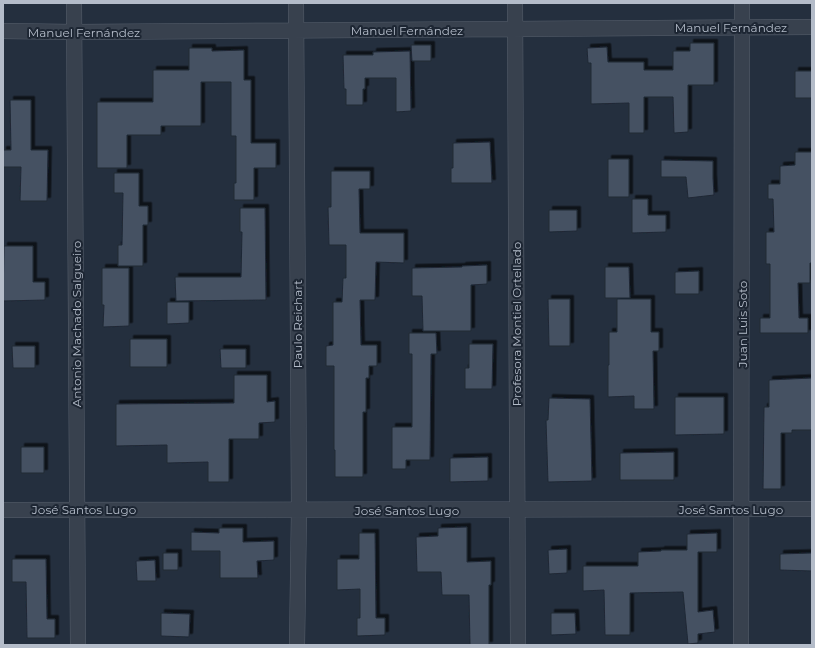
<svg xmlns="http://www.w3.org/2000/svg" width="815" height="648" font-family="Montserrat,sans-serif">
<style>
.building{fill:#455162;stroke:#1f2835;filter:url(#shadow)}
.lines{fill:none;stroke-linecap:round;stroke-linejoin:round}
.street-casing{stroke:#565f6c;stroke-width:16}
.street{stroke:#38414e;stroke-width:15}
.labels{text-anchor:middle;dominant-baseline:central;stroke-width:4;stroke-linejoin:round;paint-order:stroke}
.street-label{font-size:12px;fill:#b4bcc9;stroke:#1d2633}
</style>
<defs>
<filter id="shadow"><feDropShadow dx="3.5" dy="-3.5" stdDeviation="0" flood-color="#0009"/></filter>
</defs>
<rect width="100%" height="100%" fill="#242f3e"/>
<path class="building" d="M 690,43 L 714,43 L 714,85 L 688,85 L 688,132 L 674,133 L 673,97 L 644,97 L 644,133 L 629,133 L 629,103 L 591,104 L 591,63 L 588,63 L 587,48 L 607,47 L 608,62 L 644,62 L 644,70 L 673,70 L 673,51 L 690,51 Z
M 411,45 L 431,45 L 431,61 L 412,61 Z
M 189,48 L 212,48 L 212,51 L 244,50 L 244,80 L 251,80 L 251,143 L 276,143 L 276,168 L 254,168 L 254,200 L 234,200 L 234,183 L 236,183 L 236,136 L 231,136 L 231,82 L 201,82 L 201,126 L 161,126 L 161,135 L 127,135 L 127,168 L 97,168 L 97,102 L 153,102 L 153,70 L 189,70 Z
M 410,51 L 411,111 L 396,112 L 396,78 L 365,78 L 365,89 L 363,89 L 363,105 L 346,105 L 346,89 L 344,89 L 343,55 L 373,55 L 373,52 Z
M 795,71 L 812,71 L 812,98 L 795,98 Z
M 10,100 L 31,100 L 31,150 L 48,150 L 47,201 L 20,201 L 21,167 L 3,167 L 3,150 L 11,150 Z
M 490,142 L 492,183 L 451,183 L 451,168 L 453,168 L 453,143 Z
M 795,152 L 812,152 L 812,263 L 810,263 L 810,283 L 798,283 L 799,318 L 808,318 L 808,333 L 760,333 L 760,318 L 770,318 L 770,264 L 766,264 L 766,232 L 774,232 L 773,199 L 768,199 L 768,184 L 780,184 L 780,166 L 795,165 Z
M 608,159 L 629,159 L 629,197 L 608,197 Z
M 661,160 L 713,161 L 713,178 L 714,195 L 688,198 L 686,177 L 661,177 Z
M 331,171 L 370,171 L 370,189 L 359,189 L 360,233 L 404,233 L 404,263 L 376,262 L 375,300 L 360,300 L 361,345 L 377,345 L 377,366 L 369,366 L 369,378 L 366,378 L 366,412 L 363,412 L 363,477 L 335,477 L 335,450 L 334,450 L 334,366 L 326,366 L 326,346 L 333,345 L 333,302 L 342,302 L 343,278 L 346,278 L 346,245 L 329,245 L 328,207 L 331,207 Z
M 114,173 L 139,173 L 139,206 L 148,206 L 148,225 L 143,225 L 143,266 L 118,266 L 118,245 L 122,245 L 123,193 L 114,193 Z
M 632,199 L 648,199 L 648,215 L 666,215 L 666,232 L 632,233 Z
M 240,208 L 265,208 L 266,300 L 176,301 L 175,277 L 241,277 L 242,232 L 240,232 Z
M 549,210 L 577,210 L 577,231 L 549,232 Z
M 4,246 L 33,246 L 33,282 L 45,282 L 45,300 L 3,301 Z
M 487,265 L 487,284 L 471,285 L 471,331 L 423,331 L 422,296 L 412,296 L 412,268 L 462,267 L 462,266 Z
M 605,267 L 629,267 L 630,298 L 605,298 Z
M 102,268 L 129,268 L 129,326 L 103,327 L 104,305 L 102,305 Z
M 699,271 L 699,294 L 675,294 L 675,272 Z
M 548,299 L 570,299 L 570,346 L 549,346 Z
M 617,299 L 651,299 L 651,332 L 659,332 L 659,351 L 653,351 L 654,409 L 634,409 L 634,396 L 608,397 L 608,365 L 609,365 L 609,332 L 617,332 Z
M 167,302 L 189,302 L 189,323 L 167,324 Z
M 409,333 L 436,333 L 437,354 L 431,354 L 430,460 L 406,460 L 406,469 L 392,469 L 392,427 L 412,427 L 412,354 L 409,354 Z
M 130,339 L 167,339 L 167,367 L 130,367 Z
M 469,344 L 493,344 L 492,389 L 465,389 L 465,368 L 469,368 Z
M 12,346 L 35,346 L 35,368 L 13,368 Z
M 220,349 L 246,349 L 246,368 L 221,368 Z
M 234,375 L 267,375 L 267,402 L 275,401 L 275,422 L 259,423 L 259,439 L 229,439 L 229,482 L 208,482 L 208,462 L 167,463 L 167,445 L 116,446 L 116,404 L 234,403 Z
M 812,378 L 812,430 L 792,430 L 792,433 L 781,433 L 781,489 L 763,489 L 764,407 L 769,407 L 769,380 Z
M 675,397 L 724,397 L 724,434 L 675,435 Z
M 549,398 L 590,399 L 592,481 L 548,482 L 546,420 L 548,420 Z
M 21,447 L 44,447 L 44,473 L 21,473 Z
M 674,452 L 674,480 L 620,480 L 620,453 Z
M 488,457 L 488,481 L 450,482 L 450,458 Z
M 467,527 L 467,562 L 491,561 L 491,585 L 489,585 L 489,645 L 470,645 L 469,595 L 442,595 L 441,572 L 417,572 L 416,537 L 438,536 L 438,528 Z
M 219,528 L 243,528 L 243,542 L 274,541 L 274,560 L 257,561 L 258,578 L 220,578 L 220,551 L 191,551 L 191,532 L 219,533 Z
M 359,533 L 375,533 L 376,618 L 385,618 L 385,635 L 357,636 L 357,618 L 360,618 L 360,589 L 337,590 L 337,559 L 359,559 Z
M 717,533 L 717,552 L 698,552 L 698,612 L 713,610 L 715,632 L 698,634 L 698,643 L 688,644 L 683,592 L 630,593 L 630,635 L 605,635 L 604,590 L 583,591 L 583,566 L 638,566 L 638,552 L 661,551 L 661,550 L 687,550 L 687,534 Z
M 567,549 L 567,573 L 549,574 L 548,550 Z
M 163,553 L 178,553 L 178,570 L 163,570 Z
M 812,553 L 812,571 L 780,570 L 780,554 Z
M 12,559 L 46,559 L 47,619 L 55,619 L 55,638 L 27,638 L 26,582 L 12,582 Z
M 155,560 L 156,581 L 137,581 L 136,561 Z
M 161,613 L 190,614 L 189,637 L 161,636 Z
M 551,613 L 575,613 L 576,634 L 551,635 Z"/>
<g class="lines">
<defs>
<path id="street" d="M 74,3 L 78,645
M 296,3 L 299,510 L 297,645
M 515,3 L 518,645
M 3,31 L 74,32 L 812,27
M 3,510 L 812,509
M 741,645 L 742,3"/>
</defs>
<use href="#street" class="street-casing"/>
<use href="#street" class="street"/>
</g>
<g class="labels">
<g class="street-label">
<text x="731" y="27">Manuel Fernández</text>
<text x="407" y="30">Manuel Fernández</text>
<text x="84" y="32">Manuel Fernández</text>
<text transform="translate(76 324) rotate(-90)">Antonio Machado Salgueiro</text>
<text transform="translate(297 324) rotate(-90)">Paulo Reichart</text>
<text transform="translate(516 324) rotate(-90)">Profesora Montiel Ortellado</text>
<text transform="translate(742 324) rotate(-90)">Juan Luis Soto</text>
<text x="84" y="509">José Santos Lugo</text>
<text x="731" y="509">José Santos Lugo</text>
<text x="407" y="510">José Santos Lugo</text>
</g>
</g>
<rect width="815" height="648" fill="none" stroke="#b4bcc9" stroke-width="8"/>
</svg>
